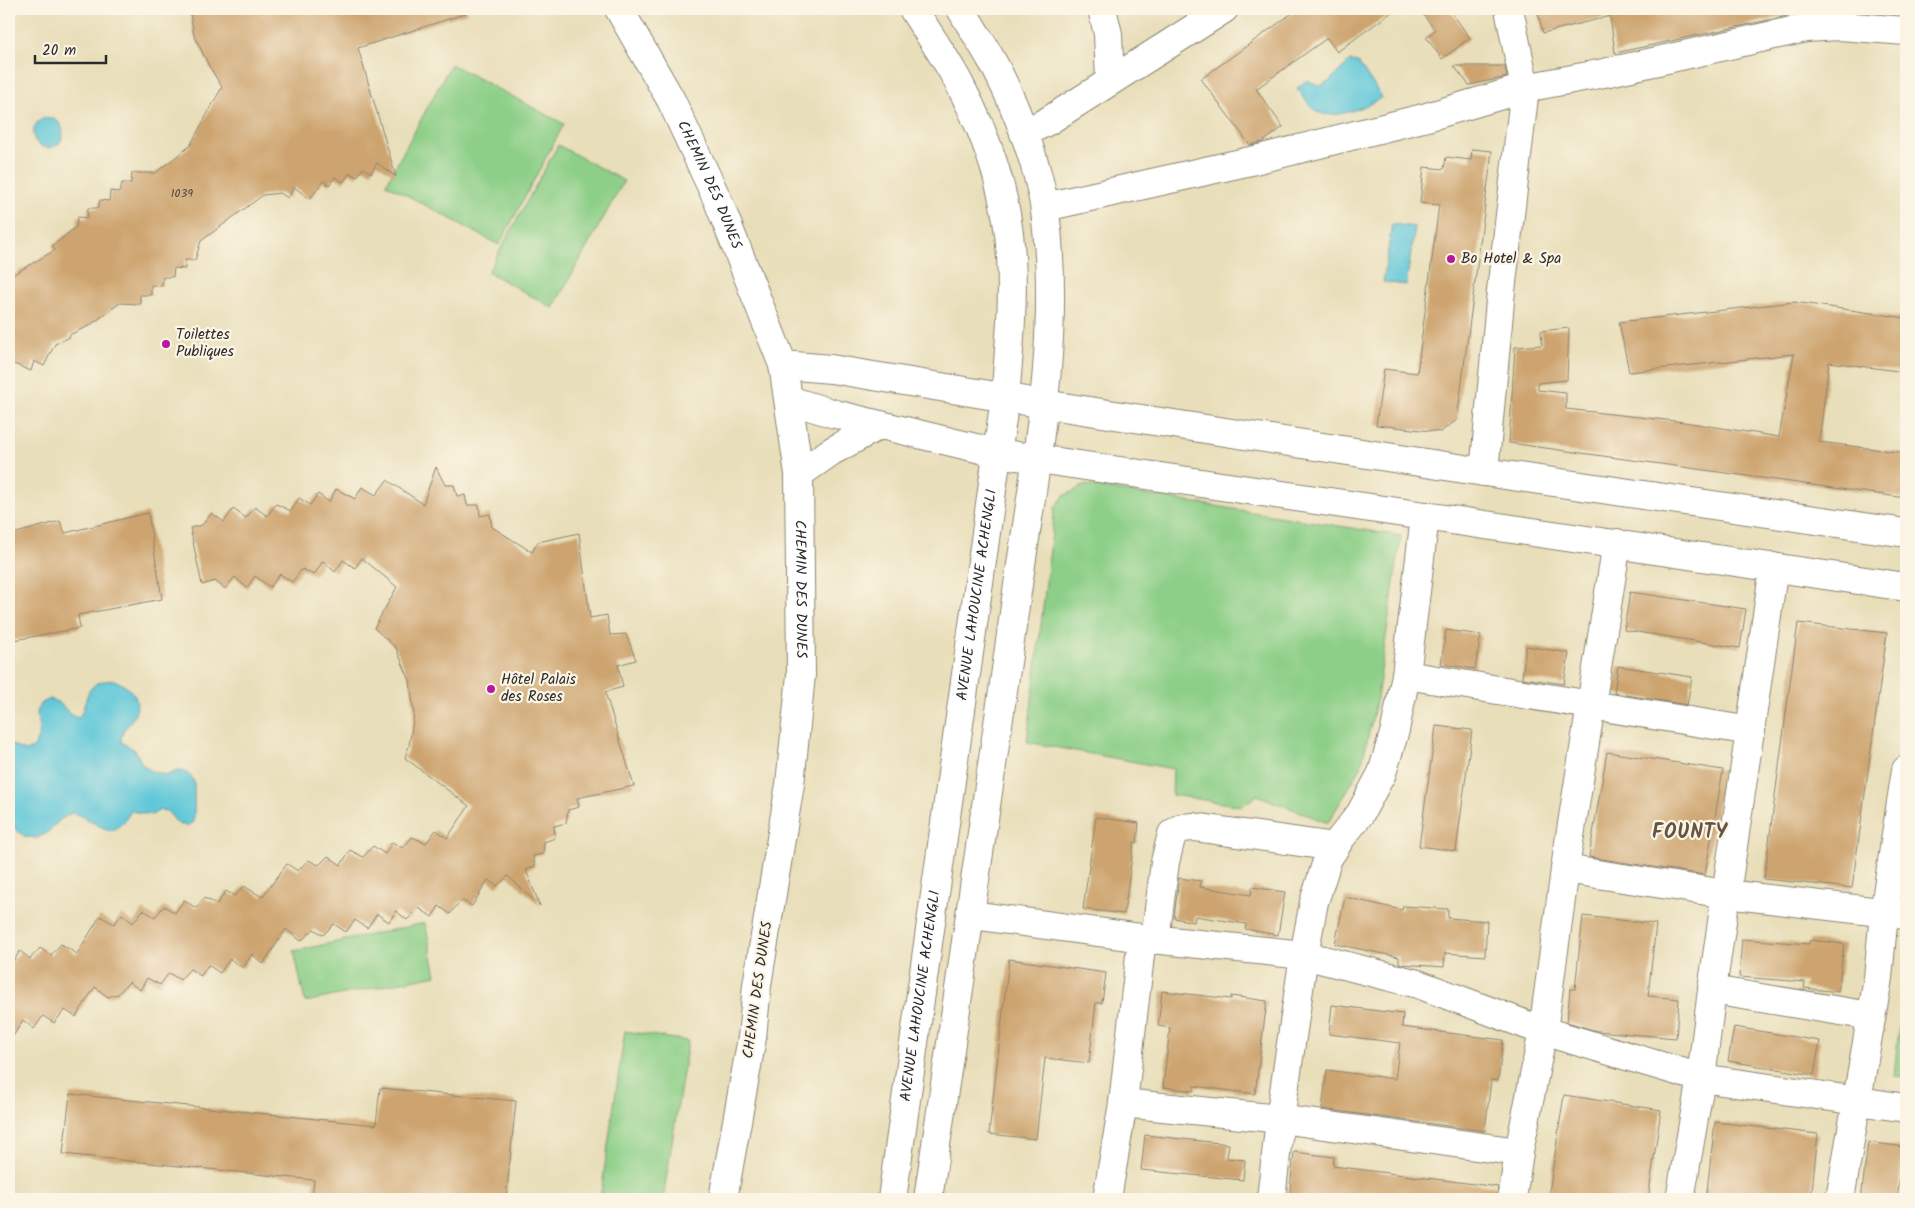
<svg xmlns="http://www.w3.org/2000/svg" width="1915" height="1208" font-family="Kalam,sans-serif">
<style>
.green{fill:#8dcf88;stroke:#5c7d5a}
.water{fill:#5ec7d9;stroke:#447982}
.building{fill:#cda470}
.lines{fill:none;stroke-linecap:round;stroke-linejoin:round}
.minor-casing{stroke:#8a8472;stroke-width:30}
.minor{stroke:#fff;stroke-width:28}
.poi-dot{fill:#b5179e;stroke:#fcf5e5;stroke-width:2}
.labels{text-anchor:middle;dominant-baseline:central;stroke-width:4.5;stroke-linejoin:round;paint-order:stroke}
.number-label{font-size:12px;fill:#54493c}
.street-label{font-size:15px;fill:#2b2b2b;stroke:#fcf5e5}
.poi-label{font-size:15px;fill:#2b2b2b;stroke:#fcf5e5;text-anchor:start}
.district-label{font-size:20px;font-weight:bold;letter-spacing:1px;fill:#645543;stroke:#fcf5e5}
</style>
<rect width="100%" height="100%" fill="#fcf5e5"/>
<filter id="ink" filterUnits="userSpaceOnUse"><feTurbulence type="fractalNoise" baseFrequency=".02" numOctaves="2"/><feDisplacementMap in="SourceGraphic" scale="10" xChannelSelector="R" yChannelSelector="G"/><feConvolveMatrix kernelMatrix="1 2 1 2 8 2 1 2 1" color-interpolation-filters="sRGB"/></filter>
<filter id="wash" filterUnits="userSpaceOnUse"><feTurbulence type="fractalNoise" baseFrequency=".0096" numOctaves="4" result="noise"/><feDisplacementMap in="SourceGraphic" scale="20" xChannelSelector="R" yChannelSelector="G"/><feGaussianBlur stdDeviation="1.12" result="paint"/><feColorMatrix in="noise" values="0 0 0 0 0 0 0 0 0 0 0 0 0 0 0 0 0 1.4 0 .05"/><feComposite in="paint" operator="in"/></filter>
<g filter="url(#wash)">
<rect width="100%" height="100%" fill="#e8deb9"/>
<path class="green" d="M 451,64 L 564,124 L 499,245 L 386,184 Z
M 558,145 L 624,181 L 553,308 L 488,272 Z
M 1085,485 L 1401,536 L 1377,698 L 1361,767 L 1328,823 L 1257,795 L 1242,806 L 1172,795 L 1173,769 L 1027,742 L 1055,507 L 1064,496 Z
M 425,923 L 436,975 L 305,1002 L 294,951 Z
M 1899,1026 L 1906,1027 L 1906,1077 L 1894,1076 Z
M 625,1031 L 688,1041 L 663,1199 L 600,1199 Z"/>
<path class="water" d="M 1350,61 L 1358,62 L 1382,97 C 1369,106 1333,121 1318,112 C 1310,108 1303,96 1297,88 L 1307,80 L 1320,86 L 1328,82 Z
M33 133a15 15 0 1 1 30 0a15 15 0 1 1-30 0Z
M 1392,224 L 1415,227 L 1406,285 L 1383,282 Z
M 114,680 C 128,686 142,696 135,714 C 130,726 121,727 121,742 L 135,750 L 142,764 L 151,771 L 167,775 L 180,770 C 197,777 194,782 194,798 C 194,807 195,814 193,822 L 187,826 L 178,824 L 167,811 L 160,810 L 152,815 L 131,811 L 124,822 L 112,831 C 97,827 88,817 72,813 L 61,819 L 47,833 L 37,838 L 26,837 L 17,831 L 9,818 L 9,743 L 24,751 L 34,748 L 39,734 L 37,713 L 40,704 L 50,699 C 67,704 64,714 79,718 C 90,697 83,681 114,680 Z"/>
<g id="blocks">
<path class="building" d="M 189,9 L 466,9 L 467,13 L 358,48 L 396,177 L 377,163 L 371,173 L 363,168 L 357,177 L 350,173 L 343,182 L 335,177 L 329,185 L 323,181 L 310,199 L 294,187 L 288,198 L 280,193 L 263,195 L 201,241 L 195,260 L 185,260 L 185,269 L 174,268 L 173,277 L 163,277 L 162,286 L 151,285 L 151,295 L 140,295 L 140,304 L 120,303 L 89,326 L 69,335 L 70,337 L 55,344 L 44,366 L 34,361 L 31,371 L 9,362 L 9,277 L 55,250 L 52,246 L 76,227 L 78,217 L 87,218 L 88,208 L 98,208 L 100,200 L 109,201 L 110,191 L 120,192 L 122,183 L 131,183 L 132,173 L 155,173 L 190,146 L 222,87 L 209,66 L 194,35 Z
M 1298,9 L 1396,9 L 1337,52 L 1327,38 L 1256,89 L 1283,127 L 1263,142 L 1250,145 L 1201,79 Z
M 1419,9 L 1449,9 L 1470,38 L 1442,59 L 1426,37 L 1435,30 Z
M 1537,9 L 1786,9 L 1787,16 L 1615,53 L 1610,16 L 1543,33 Z
M 1454,66 L 1505,66 L 1507,77 L 1469,85 Z
M 1472,149 L 1492,151 L 1457,420 L 1440,432 L 1376,425 L 1384,369 L 1417,373 L 1439,205 L 1420,203 L 1424,167 L 1444,169 L 1446,157 L 1471,160 Z
M 1794,302 L 1906,318 L 1906,372 L 1829,362 L 1819,442 L 1906,453 L 1906,498 L 1509,443 L 1515,347 L 1542,345 L 1541,331 L 1569,328 L 1567,380 L 1538,383 L 1538,390 L 1566,393 L 1566,409 L 1684,422 L 1779,437 L 1794,354 L 1629,372 L 1619,322 Z
M 436,467 L 445,485 L 454,485 L 457,496 L 465,495 L 467,505 L 479,505 L 480,516 L 490,514 L 492,527 L 532,552 L 538,542 L 579,533 L 590,618 L 607,615 L 610,635 L 626,634 L 636,660 L 618,665 L 623,687 L 605,692 L 634,786 L 577,798 L 579,807 L 568,810 L 566,823 L 554,826 L 555,838 L 544,842 L 543,854 L 533,856 L 535,866 L 526,870 L 540,906 L 508,876 L 497,886 L 488,880 L 472,906 L 461,900 L 450,914 L 439,906 L 432,917 L 419,908 L 407,920 L 396,911 L 389,922 L 377,914 L 367,928 L 355,920 L 346,932 L 334,924 L 323,935 L 314,929 L 301,941 L 286,929 L 263,964 L 252,954 L 243,968 L 230,959 L 220,973 L 208,965 L 201,976 L 190,969 L 180,980 L 169,973 L 160,985 L 147,978 L 140,990 L 129,982 L 118,994 L 108,997 L 95,987 L 76,1017 L 65,1010 L 54,1023 L 43,1016 L 34,1029 L 23,1020 L 9,1043 L 9,968 L 20,951 L 30,959 L 40,948 L 51,955 L 61,944 L 77,954 L 100,916 L 114,924 L 122,914 L 133,923 L 143,910 L 155,917 L 164,906 L 175,913 L 184,900 L 196,908 L 204,898 L 217,904 L 226,891 L 235,896 L 244,886 L 262,897 L 287,864 L 298,871 L 308,860 L 319,865 L 328,856 L 341,865 L 350,850 L 363,857 L 373,846 L 385,854 L 392,842 L 403,848 L 412,837 L 426,843 L 436,830 L 447,838 L 469,806 L 405,758 L 409,746 L 414,714 L 410,681 L 396,648 L 374,628 L 397,587 L 362,558 L 355,568 L 343,560 L 335,572 L 323,561 L 314,575 L 302,569 L 292,582 L 280,574 L 270,587 L 255,576 L 247,588 L 235,577 L 225,589 L 215,581 L 202,585 L 190,528 L 202,525 L 212,513 L 224,522 L 233,509 L 246,518 L 255,507 L 267,516 L 276,504 L 291,511 L 299,498 L 310,505 L 318,494 L 329,502 L 336,489 L 355,499 L 362,487 L 376,495 L 387,480 L 423,504 Z
M 148,513 L 162,599 L 78,615 L 80,628 L 9,641 L 9,535 L 60,521 L 65,533 Z
M 1630,592 L 1746,609 L 1740,648 L 1624,630 Z
M 1798,623 L 1887,633 L 1852,888 L 1764,879 Z
M 1446,630 L 1481,635 L 1475,669 L 1441,664 Z
M 1526,646 L 1569,653 L 1564,684 L 1522,678 Z
M 1618,666 L 1692,677 L 1687,705 L 1614,693 Z
M 1436,726 L 1472,730 L 1456,851 L 1419,846 Z
M 1607,752 L 1723,770 L 1705,875 L 1589,857 Z
M 1096,817 L 1139,823 L 1137,843 L 1134,842 L 1124,914 L 1083,909 Z
M 1179,878 L 1201,881 L 1200,887 L 1251,895 L 1252,887 L 1285,892 L 1278,935 L 1245,929 L 1246,924 L 1195,916 L 1194,922 L 1174,918 Z
M 1345,897 L 1402,910 L 1403,906 L 1448,909 L 1448,918 L 1487,921 L 1485,956 L 1445,953 L 1444,967 L 1402,964 L 1399,963 L 1399,957 L 1335,944 Z
M 1583,916 L 1656,924 L 1648,996 L 1679,999 L 1676,1038 L 1597,1031 L 1567,1022 L 1570,989 L 1575,989 Z
M 1742,939 L 1809,944 L 1810,940 L 1844,944 L 1838,992 L 1804,988 L 1805,982 L 1739,977 Z
M 1009,959 L 1106,973 L 1102,1003 L 1096,1003 L 1089,1063 L 1045,1058 L 1036,1139 L 989,1134 Z
M 1162,991 L 1231,999 L 1231,996 L 1267,1001 L 1255,1094 L 1194,1086 L 1194,1091 L 1163,1087 L 1170,1028 L 1158,1026 Z
M 1332,1005 L 1403,1014 L 1402,1027 L 1503,1040 L 1498,1081 L 1491,1080 L 1485,1131 L 1322,1109 L 1327,1070 L 1395,1079 L 1400,1043 L 1329,1034 Z
M 1734,1027 L 1820,1041 L 1814,1075 L 1728,1061 Z
M 380,1088 L 516,1101 L 506,1199 L 312,1199 L 314,1180 L 63,1154 L 70,1094 L 376,1125 Z
M 1564,1095 L 1661,1110 L 1648,1199 L 1548,1199 Z
M 1715,1122 L 1818,1134 L 1811,1199 L 1706,1199 Z
M 1145,1135 L 1229,1144 L 1227,1158 L 1245,1160 L 1243,1180 L 1141,1170 Z
M 1868,1142 L 1904,1147 L 1897,1199 L 1861,1199 Z
M 1294,1152 L 1334,1157 L 1333,1166 L 1498,1187 L 1497,1199 L 1289,1199 Z"/>
</g>
</g>
<g filter="url(#ink)">
<use href="#blocks" fill-opacity="0" stroke="#8a8472" stroke-width="1"/>
<g class="lines">
<defs>
<g id="minor">
<path id="s1" d="M 619,9 L 671,100 L 718,201 L 783,365 L 799,474 L 801,675 L 790,784 L 757,985 L 752,1038 L 723,1199"/>
<path d="M 1102,9 L 1108,34 L 1110,81"/>
<path d="M 1024,133 L 1048,121 L 1224,9"/>
<path d="M 1045,207 L 1255,160 L 1427,117 L 1525,88 L 1604,73 L 1783,33 L 1806,28 L 1840,26 L 1906,31"/>
<path d="M 783,365 L 831,369 L 1044,404 L 1484,472 L 1906,533"/>
<path d="M 789,400 L 835,414 L 997,453 L 1906,587"/>
<path d="M 1484,472 L 1501,291 L 1525,88 L 1509,9"/>
<path d="M 799,474 L 832,451 L 880,425"/>
<path d="M 1406,675 L 1751,731"/>
<path d="M 1565,869 L 1726,894 L 1906,915"/>
<path d="M 972,915 L 1142,938 L 1304,955 L 1418,984 L 1543,1031 L 1701,1078 L 1906,1108"/>
<path d="M 1155,940 L 1165,862 L 1172,834 L 1181,828 L 1194,827 L 1335,847"/>
<path d="M 1712,990 L 1871,1016"/>
<path d="M 1123,1103 L 1280,1119 L 1519,1152"/>
<path id="s2" d="M 892,1199 L 1005,398 C 1009,351 1014,303 1011,257 C 1008,197 987,136 959,83 C 945,57 928,33 913,9"/>
<path d="M 928,1199 C 958,1002 987,804 1015,606 C 1033,476 1062,342 1045,211 C 1039,167 1018,112 998,72 C 987,50 973,30 961,9"/>
<path d="M 1107,1199 L 1123,1103 L 1142,938"/>
<path d="M 1271,1199 L 1280,1119 L 1304,955 L 1314,902 L 1328,858 L 1341,838 L 1360,814 L 1382,773 L 1395,730 L 1406,675 L 1425,516"/>
<path d="M 1512,1199 L 1519,1152 L 1543,1031 L 1567,855 L 1617,543"/>
<path d="M 1680,1199 L 1701,1078 L 1712,990 L 1774,567"/>
<path d="M 1840,1199 L 1878,978 L 1884,913 L 1906,770"/>
</g>
</defs>
<use href="#minor" class="minor-casing"/>
<use href="#minor" class="minor"/>
</g>
</g>
<g class="poi-dot">
<circle cx="1451" cy="259" r="5"/>
<circle cx="166" cy="344" r="5"/>
<circle cx="491" cy="689" r="5"/>
</g>
<g class="labels">
<g class="number-label">
<text x="182" y="193">1039</text>
</g>
<g class="street-label">
<text stroke="none"><textPath href="#s1" startOffset="198">CHEMIN DES DUNES</textPath></text>
<text stroke="none"><textPath href="#s1" startOffset="618">CHEMIN DES DUNES</textPath></text>
<text stroke="none"><textPath href="#s2" startOffset="610">AVENUE LAHOUCINE ACHENGLI</textPath></text>
<text transform="translate(758 990) rotate(-82)">CHEMIN DES DUNES</text>
<text stroke="none"><textPath href="#s2" startOffset="205">AVENUE LAHOUCINE ACHENGLI</textPath></text>
</g>
<g class="poi-label">
<text x="1461" y="259">Bo Hotel &amp; Spa</text>
<text x="176" y="335">Toilettes<tspan x="176" dy="17">Publiques</tspan></text>
<text x="501" y="680">Hôtel Palais<tspan x="501" dy="17">des Roses</tspan></text>
</g>
<g class="district-label">
<text x="1690" y="833">FOUNTY</text>
</g>
</g>
<rect width="1915" height="1208" fill="none" stroke="#fcf5e5" stroke-width="30"/>
<path d="M35 55v8h71v-8" fill="none" stroke="#2b2b2b" stroke-width="2.5"/>
<text x="42" y="55" font-size="15" fill="#2b2b2b" stroke="#fcf5e5" stroke-width="4" paint-order="stroke">20 m</text>
</svg>
